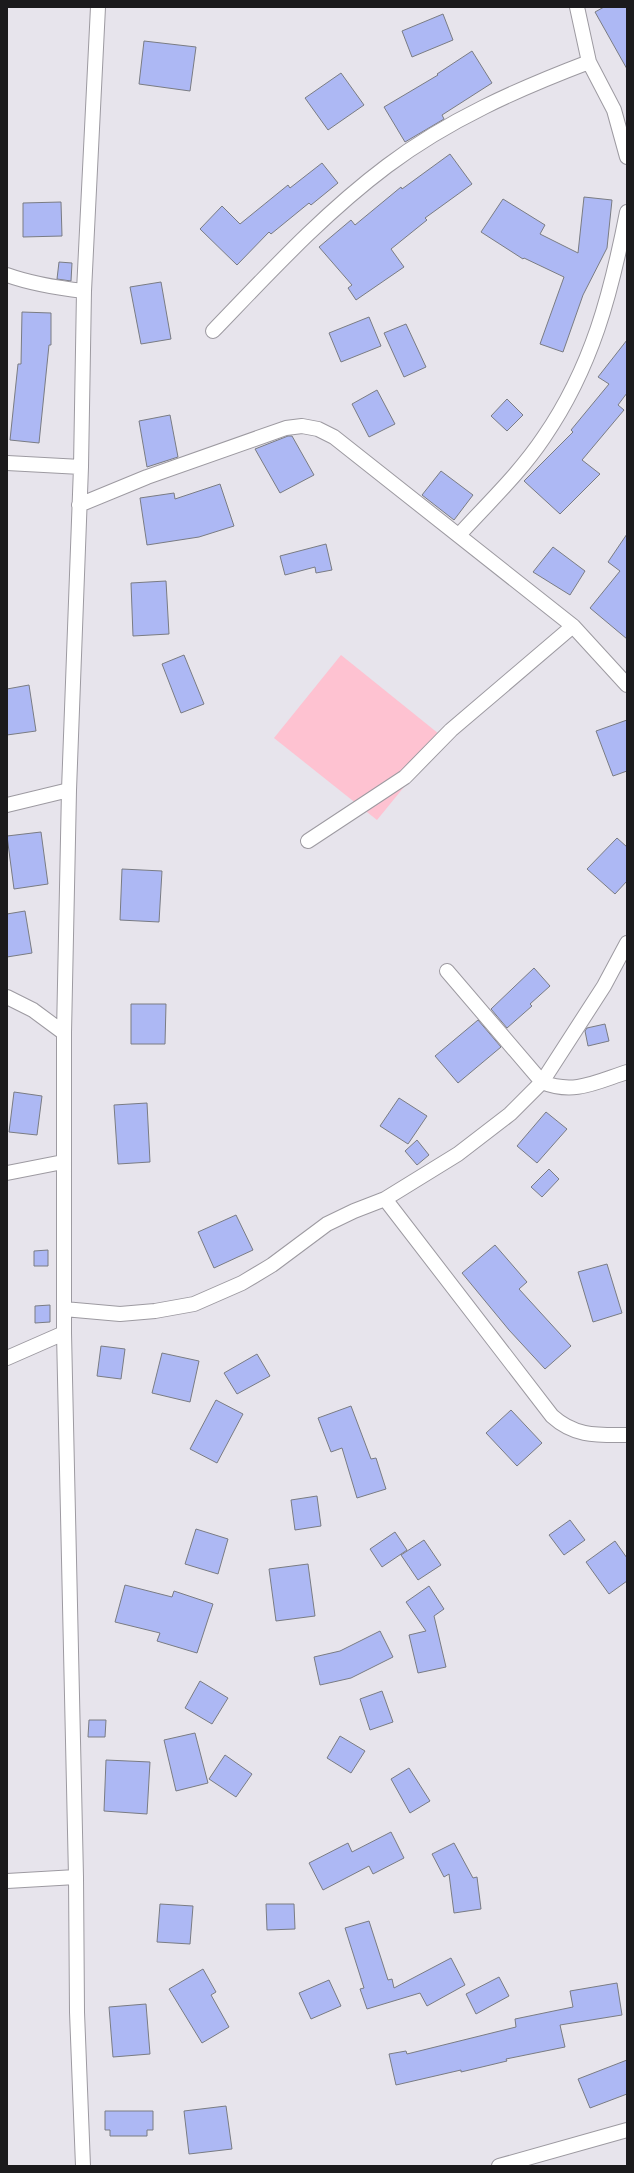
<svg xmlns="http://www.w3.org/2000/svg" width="634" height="2173" font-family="'Source Sans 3',sans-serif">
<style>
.green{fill:#fec2d1}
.building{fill:#adb8f4;stroke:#7a7c83}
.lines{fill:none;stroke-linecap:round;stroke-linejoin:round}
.street-casing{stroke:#9d9aa1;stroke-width:16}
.street{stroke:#fff;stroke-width:14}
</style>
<rect width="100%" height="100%" fill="#e7e4ec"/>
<path class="green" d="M 341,655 L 444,738 L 377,820 L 274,738 Z"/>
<path class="building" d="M 604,7 L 627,7 L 627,69 L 595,12 Z
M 443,14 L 453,40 L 412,57 L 402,31 Z
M 144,41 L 196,47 L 190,91 L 139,84 Z
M 472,51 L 492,83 L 442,115 L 444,119 L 405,142 L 384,107 L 438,75 L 437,74 Z
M 341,73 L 364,105 L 328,130 L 305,98 Z
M 450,154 L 472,184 L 425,218 L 427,220 L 391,249 L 404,267 L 356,300 L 348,288 L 352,285 L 319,247 L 351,220 L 355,225 L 401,187 L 402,189 Z
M 322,163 L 338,183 L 311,205 L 309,203 L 271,234 L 269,232 L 237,265 L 200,229 L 222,206 L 240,224 L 288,185 L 290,188 Z
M 584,197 L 612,200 L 607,248 L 583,295 L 563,352 L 540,344 L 564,277 L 524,258 L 523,259 L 481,232 L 503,199 L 545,225 L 540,234 L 578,253 Z
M 61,202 L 62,236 L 23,237 L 23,203 Z
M 59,262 L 72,263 L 71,281 L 57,279 Z
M 161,282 L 171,339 L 141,344 L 130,287 Z
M 22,312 L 51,313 L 51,345 L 49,345 L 39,443 L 10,440 L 18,364 L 21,364 Z
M 369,317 L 381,346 L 341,362 L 329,333 Z
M 406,324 L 426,367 L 404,377 L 384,333 Z
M 627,340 L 627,393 L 618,405 L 624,410 L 582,460 L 600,474 L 560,514 L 524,481 L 573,432 L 571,430 L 609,384 L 598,377 Z
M 377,390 L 395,424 L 369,437 L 352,404 Z
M 507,399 L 523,415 L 507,431 L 491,416 Z
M 170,415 L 178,457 L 147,467 L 139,421 Z
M 288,436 L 292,436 L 314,475 L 280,493 L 255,449 Z
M 441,471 L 473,495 L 454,520 L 422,495 Z
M 220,484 L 234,526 L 199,537 L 147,545 L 140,498 L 174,493 L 175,499 Z
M 627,534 L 627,639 L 590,608 L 620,571 L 608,562 Z
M 326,544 L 332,570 L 316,573 L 315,567 L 285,575 L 280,556 Z
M 553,547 L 585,571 L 570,595 L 533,572 Z
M 166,581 L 169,634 L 133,636 L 131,583 Z
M 184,655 L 204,704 L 181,713 L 162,664 Z
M 29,685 L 36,731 L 7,735 L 7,689 Z
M 627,720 L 627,771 L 613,776 L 596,731 Z
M 41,832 L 48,884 L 14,889 L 7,836 Z
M 617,838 L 627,847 L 627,881 L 615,894 L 587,869 Z
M 122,869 L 162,871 L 159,922 L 120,920 Z
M 25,911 L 32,953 L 7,957 L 7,914 Z
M 534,968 L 550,986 L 530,1004 L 532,1006 L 507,1028 L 491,1009 Z
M 131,1004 L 166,1004 L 165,1044 L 131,1044 Z
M 478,1020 L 501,1047 L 458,1083 L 435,1056 Z
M 605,1024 L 609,1041 L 588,1046 L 585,1031 L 587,1028 Z
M 14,1092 L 42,1096 L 37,1135 L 9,1132 Z
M 399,1098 L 427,1116 L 408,1144 L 380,1126 Z
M 147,1103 L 150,1162 L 118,1164 L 114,1105 Z
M 546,1112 L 567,1129 L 537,1163 L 517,1146 Z
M 417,1140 L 429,1155 L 417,1165 L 405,1151 Z
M 549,1169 L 559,1179 L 542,1197 L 531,1187 Z
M 236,1215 L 253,1250 L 214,1268 L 198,1232 Z
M 495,1245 L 527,1282 L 519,1289 L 571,1346 L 545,1369 L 509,1330 L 462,1273 Z
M 48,1250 L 48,1266 L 34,1266 L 34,1251 Z
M 607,1264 L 622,1313 L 593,1322 L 578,1272 Z
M 50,1305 L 50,1322 L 35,1323 L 35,1306 Z
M 101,1346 L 125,1349 L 121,1379 L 97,1376 Z
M 162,1353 L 199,1361 L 190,1402 L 152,1393 Z
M 257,1354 L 270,1376 L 237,1394 L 224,1373 Z
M 216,1400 L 243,1414 L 217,1463 L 190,1449 Z
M 351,1406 L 371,1459 L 376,1458 L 386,1489 L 357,1498 L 342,1448 L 331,1452 L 318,1418 Z
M 511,1410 L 542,1443 L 517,1466 L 486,1433 Z
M 317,1496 L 321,1526 L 295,1530 L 291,1500 Z
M 570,1520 L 585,1540 L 564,1555 L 549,1535 Z
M 196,1529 L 228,1539 L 218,1574 L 185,1564 Z
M 395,1532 L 407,1550 L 382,1567 L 370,1549 Z
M 424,1540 L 441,1565 L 418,1580 L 401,1555 Z
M 615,1541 L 627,1558 L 627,1581 L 609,1594 L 586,1562 Z
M 308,1564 L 315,1616 L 276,1621 L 269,1569 Z
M 125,1585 L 172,1597 L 174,1591 L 213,1604 L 197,1653 L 157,1641 L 160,1633 L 115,1622 Z
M 429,1586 L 444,1609 L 434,1616 L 446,1667 L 418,1673 L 409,1635 L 426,1631 L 406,1602 Z
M 380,1631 L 393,1657 L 351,1678 L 320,1685 L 314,1657 L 340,1651 Z
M 200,1681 L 228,1698 L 212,1724 L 185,1708 Z
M 382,1691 L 393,1722 L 370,1730 L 360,1699 Z
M 89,1720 L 106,1720 L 105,1737 L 88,1737 Z
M 195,1733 L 208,1783 L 176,1791 L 164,1740 Z
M 340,1736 L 365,1751 L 351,1773 L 327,1758 Z
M 225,1755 L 252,1774 L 236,1797 L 209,1779 Z
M 106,1760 L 150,1762 L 147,1814 L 104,1811 Z
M 409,1768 L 430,1801 L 410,1813 L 391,1779 Z
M 391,1832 L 404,1858 L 373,1874 L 369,1866 L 323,1890 L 309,1863 L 348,1843 L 352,1852 Z
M 454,1843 L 473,1878 L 477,1877 L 481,1909 L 454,1913 L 449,1874 L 444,1877 L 432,1854 Z
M 160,1904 L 193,1906 L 190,1944 L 157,1942 Z
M 266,1904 L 294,1904 L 295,1929 L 267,1930 Z
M 369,1921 L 388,1980 L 392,1979 L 394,1988 L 451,1958 L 465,1985 L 427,2006 L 420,1993 L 367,2009 L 360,1989 L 364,1988 L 345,1928 Z
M 203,1969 L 216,1992 L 211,1995 L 229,2027 L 202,2043 L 169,1989 Z
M 499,1977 L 509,1996 L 476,2014 L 466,1994 Z
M 329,1980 L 341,2006 L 311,2019 L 299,1993 Z
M 617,1983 L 622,2015 L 560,2025 L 565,2047 L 506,2059 L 507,2061 L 461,2072 L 461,2070 L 396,2085 L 389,2054 L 406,2051 L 407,2054 L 516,2027 L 515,2019 L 573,2007 L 570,1991 Z
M 146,2004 L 150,2054 L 113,2057 L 109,2007 Z
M 627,2060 L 627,2094 L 590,2108 L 578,2079 Z
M 226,2106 L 232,2149 L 189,2154 L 184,2111 Z
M 105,2111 L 153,2111 L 153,2130 L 147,2130 L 147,2136 L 110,2136 L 110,2130 L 105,2130 Z"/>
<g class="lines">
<defs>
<path id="street" d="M 577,7 L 589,62 L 614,110 L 627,157
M 7,275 C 32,284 58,288 84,291
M 213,331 C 268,274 323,214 387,166 C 448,120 518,89 589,62
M 7,463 L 81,467
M 79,505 L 147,477 L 286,428 L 302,426 L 318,429 L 334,437 L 573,626 L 627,685
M 459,535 C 488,503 520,473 544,437 C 592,367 611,294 627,212
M 7,805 L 69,790
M 308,841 L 405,777 L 451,730 L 573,626
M 447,971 L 542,1082 C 574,1095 596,1082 627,1072
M 7,997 L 33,1010 L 64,1033
M 7,1173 L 63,1162
M 385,1199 L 552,1416 C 575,1437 598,1435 627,1435
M 64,1309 L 120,1314 L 155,1311 L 194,1304 L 242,1283 L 272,1265 L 327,1224 L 354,1211 L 385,1199 L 458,1154 L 510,1114 L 542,1082 L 604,986 L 627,943
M 7,1358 L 64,1333
M 7,1881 L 76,1877
M 83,2166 L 77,2012 L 76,1877 L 64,1333 L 64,1033 L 69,790 L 81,467 L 84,291 L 98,7
M 499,2166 L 627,2130"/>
</defs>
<use href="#street" class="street-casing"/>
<use href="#street" class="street"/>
</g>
<rect width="634" height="2173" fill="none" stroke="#1b1a1c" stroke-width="16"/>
</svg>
